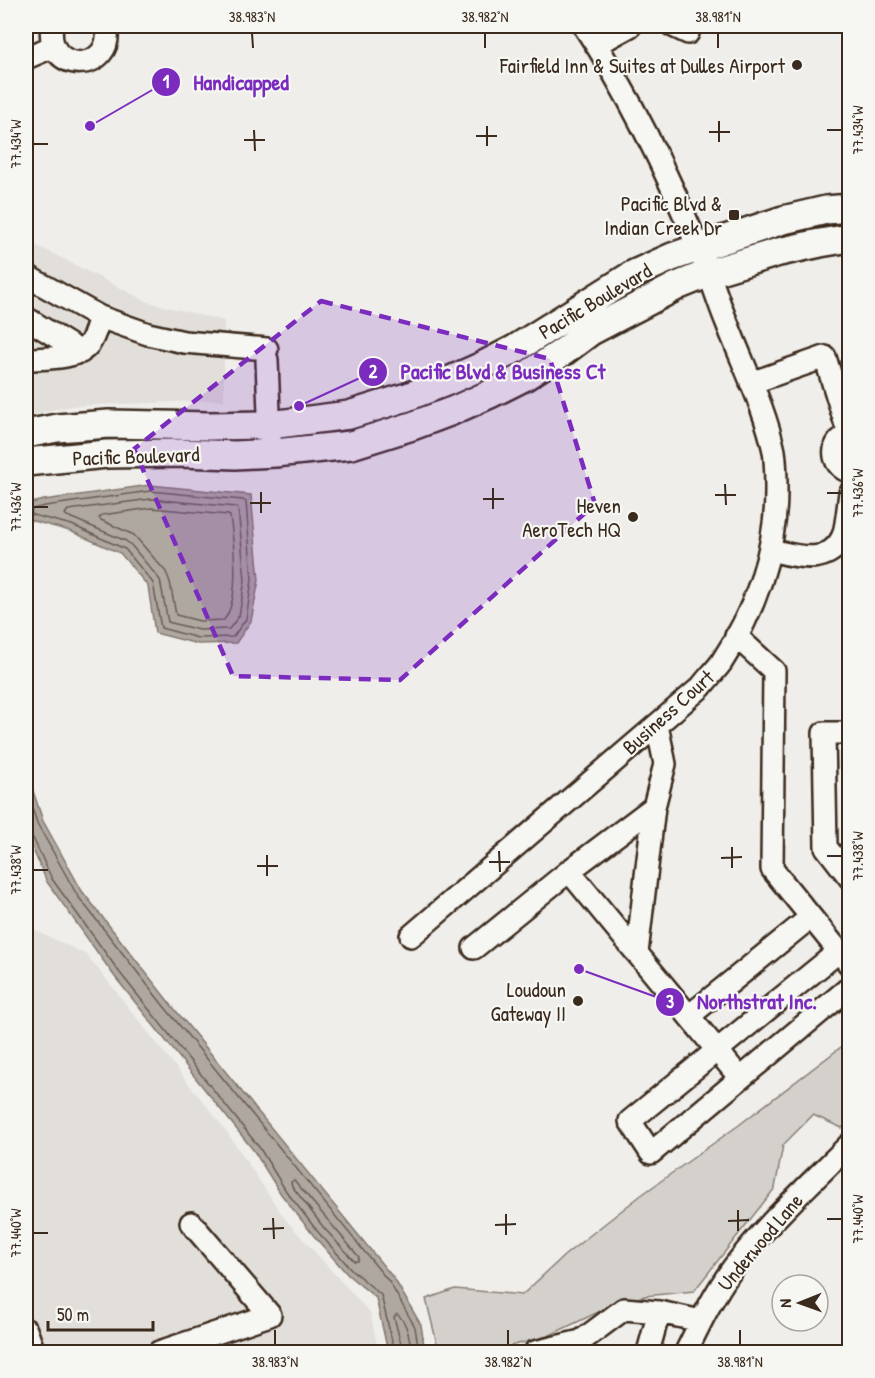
<svg xmlns="http://www.w3.org/2000/svg" width="875" height="1378" font-family="'Patrick Hand',sans-serif">
<style>
.built{fill:#e2dfdb}
.green{fill:#d4d1cc;stroke:#887e75;stroke-width:1.5}
.water{fill:#afa8a1;stroke:#81766d;stroke-width:1.5}
.lines{fill:none;stroke-linecap:round;stroke-linejoin:round}
.shore{stroke:#695c52;stroke-width:1.5}
.minor-casing{stroke:#3b2a1e;stroke-width:26}
.major-casing{stroke:#3b2a1e;stroke-width:32}
.minor{stroke:#f6f6f2;stroke-width:21}
.major{stroke:#f6f6f2;stroke-width:27}
.marked{fill:#7b2cbf;fill-opacity:0.2;stroke:#7b2cbf;stroke-width:4.5;stroke-dasharray:12 8;stroke-linejoin:round}
.ticks{fill:none;stroke:#3b2a1e;stroke-width:2}
.poi-dot{fill:#3b2a1e;stroke:#f6f6f2;stroke-width:2}
.labels{text-anchor:middle;dominant-baseline:central;stroke-width:4.5;stroke-linejoin:round;paint-order:stroke}
.poi-label{font-size:21px;fill:#3b2a1e;stroke:#f6f6f2;text-anchor:end}
.street-label{font-size:21px;fill:#3b2a1e;stroke:#f6f6f2}
.leader{fill:none;stroke:#7b2cbf;stroke-width:2}
.callout-dot{fill:#7b2cbf;stroke:#f6f6f2;stroke-width:2}
.mark-label{font-size:18px;text-anchor:middle;font-weight:bold;fill:#fff}
.callout-label{font-size:22px;text-anchor:middle;font-weight:bold;fill:#7b2cbf;stroke:#f6f6f2;stroke-width:4.5;stroke-linejoin:round;paint-order:stroke}
.neatline{fill:none;stroke:#3b2a1e;stroke-width:2}
.ticks-label{font-size:15px;text-anchor:middle;fill:#3b2a1e}
</style>
<rect width="100%" height="100%" fill="#efeeea"/>
<filter id="ink" filterUnits="userSpaceOnUse"><feTurbulence type="fractalNoise" baseFrequency=".0167" numOctaves="2"/><feDisplacementMap in="SourceGraphic" scale="12" xChannelSelector="R" yChannelSelector="G"/><feConvolveMatrix kernelMatrix="1 2 1 2 8 2 1 2 1" color-interpolation-filters="sRGB"/></filter>
<g filter="url(#ink)">
<path class="built" d="M 26,240 L 148,302 L 224,321 L 224,400 L 71,406 L 26,416 Z
M 26,926 L 87,955 L 227,1132 L 285,1219 L 370,1313 L 379,1352 L 26,1352 Z"/>
<path class="green" d="M 849,1041 L 849,1121 L 842,1128 L 813,1115 L 783,1145 L 775,1188 L 694,1291 L 645,1296 L 615,1304 L 548,1336 L 488,1352 L 439,1352 L 426,1299 L 455,1289 L 522,1295 L 565,1255 L 640,1196 L 739,1125 Z"/>
<path class="water" d="M 150,485 L 251,495 L 259,580 L 251,621 L 236,643 L 198,644 L 155,633 L 148,586 L 120,553 L 70,531 L 26,519 L 26,504 L 44,500 Z
M 26,770 L 43,821 L 82,891 L 168,1001 L 395,1280 L 421,1325 L 425,1352 L 388,1352 L 376,1298 L 348,1275 L 314,1236 L 281,1194 L 254,1151 L 115,977 L 47,882 L 26,833 Z"/>
<g class="lines">
<path class="shore" d="M 150,491 L 243,500 L 246,502 L 252,580 L 246,619 L 233,637 L 198,638 L 161,628 L 153,583 L 125,549 L 72,525 L 33,515 L 31,512 L 32,509 L 45,506 Z
M 151,499 L 236,507 L 238,508 L 245,580 L 239,616 L 229,629 L 199,630 L 168,622 L 160,580 L 131,545 L 126,541 L 67,516 L 65,514 L 68,510 Z
M 151,508 L 228,515 L 230,516 C 234,543 241,598 224,620 L 200,621 L 176,615 L 170,582 L 166,572 L 134,535 L 101,520 L 99,518 L 102,515 Z
M 26,789 L 37,823 L 77,895 L 163,1005 L 390,1283 L 415,1327 L 419,1352
M 26,834 L 30,835 L 33,838 L 52,879 L 120,973 L 259,1147 L 286,1191 L 318,1232 L 352,1270 L 381,1295 L 393,1345 L 394,1352
M 294,1180 L 359,1257 L 358,1261 L 354,1261 L 324,1228 L 292,1186 L 291,1182 Z
M 401,1352 L 401,1344 L 394,1317 L 397,1314 C 408,1323 409,1338 412,1352"/>
<defs>
<path id="minor" d="M 52,26 C 44,76 117,73 106,26
M 673,26 L 688,33
M 597,44 L 630,26
M 26,58 L 54,46
M 26,274 L 32,279 L 100,317
M 26,318 L 81,352
M 26,358 L 30,359 C 47,358 78,359 89,344 C 95,337 97,325 100,317 L 148,334 L 184,342 L 267,349
M 267,360 L 270,440
M 751,383 L 825,357 L 849,435
M 850,435 C 829,440 830,466 850,472
M 770,550 C 796,556 829,567 843,536 C 847,525 848,506 850,493
M 736,636 L 774,671 L 772,869 L 850,965
M 850,733 L 824,733 L 826,847 L 850,878
M 569,871 L 740,1078
M 411,936 L 701,687 C 707,679 715,671 721,663 C 754,613 776,552 776,492 C 776,479 776,464 774,451 C 765,408 743,365 727,323 C 720,307 715,289 708,272 C 674,187 635,102 584,26
M 474,948 L 569,871 L 654,807
M 838,952 L 630,1121 L 651,1153 L 850,987
M 637,953 L 654,807 L 665,764 L 657,725
M 689,1016 L 811,917
M 26,1330 L 34,1352
M 159,1352 L 270,1315 L 191,1223
M 535,1352 L 581,1341 L 624,1309 L 659,1312
M 648,1352 L 659,1312 L 701,1321
M 686,1352 C 700,1323 714,1294 733,1268 C 767,1223 810,1184 850,1144"/>
<path id="major" d="M 26,434 L 57,428 L 109,424 L 210,426 L 270,425 L 349,415 L 407,397 L 446,382 L 482,366 L 515,349 L 634,274 L 672,257 L 698,248 L 783,220 L 826,210 L 850,208
M 26,462 L 107,454 L 181,453 L 235,455 L 275,453 L 351,445 L 412,426 L 452,411 L 490,394 L 524,377 L 563,352 L 591,331 L 677,286 L 709,273 L 779,252 L 820,243 L 850,238"/>
</defs>
<use href="#minor" class="minor-casing"/>
<use href="#major" class="major-casing"/>
<use href="#minor" class="minor"/>
<use href="#major" class="major"/>
</g>
</g>
<path class="marked" d="M 321,301 L 550,359 L 595,504 L 400,680 L 233,676 L 134,449 Z"/>
<path class="ticks" d="M 252,33 L 253,48M 485,33 L 485,48M 718,33 L 718,48M 719,121 L 719,142M 487,126 L 487,146M 254,130 L 255,151M 827,130 L 842,130M 709,132 L 730,132M 476,136 L 497,136M 244,140 L 265,140M 33,144 L 48,144M 725,484 L 726,505M 493,488 L 493,509M 261,492 L 261,513M 827,493 L 842,493M 715,495 L 736,495M 483,499 L 504,499M 250,503 L 271,503M 33,507 L 48,507M 732,847 L 732,868M 499,851 L 500,872M 267,855 L 267,876M 827,856 L 842,856M 721,858 L 742,857M 489,862 L 510,862M 257,866 L 278,866M 33,870 L 48,870M 738,1210 L 738,1231M 506,1214 L 506,1235M 273,1218 L 274,1239M 827,1219 L 842,1219M 728,1221 L 749,1220M 495,1225 L 516,1224M 263,1229 L 284,1228M 33,1233 L 48,1233M 275,1330 L 275,1345M 508,1330 L 508,1345M 740,1330 L 740,1345"/>
<g class="poi-dot">
<circle cx="797" cy="65" r="6"/>
<rect x="728" y="209" width="12" height="12" rx="3"/>
<circle cx="633" cy="517" r="6"/>
<circle cx="578" cy="1001" r="6"/>
</g>
<g class="labels">
<g class="poi-label">
<text x="785" y="65">Fairfield Inn &amp; Suites at Dulles Airport</text>
<text x="722" y="203">Pacific Blvd &amp;<tspan x="722" dy="24">Indian Creek Dr</tspan></text>
<text x="621" y="505">Heven<tspan x="621" dy="24">AeroTech HQ</tspan></text>
<text x="566" y="989">Loudoun<tspan x="566" dy="24">Gateway II</tspan></text>
</g>
<g class="street-label">
<text transform="translate(595 301) rotate(-31)">Pacific Boulevard</text>
<text transform="translate(136 456) rotate(-2)">Pacific Boulevard</text>
<text transform="translate(668 712) rotate(-42)">Business Court</text>
<text transform="translate(760 1242) rotate(-50)">Underwood Lane</text>
</g>
</g>
<path class="leader" d="M90 126L166 82M299 406L373 372M579 969L670 1002"/>
<g class="callout-dot">
<circle cx="90" cy="126" r="6"/>
<circle cx="299" cy="406" r="6"/>
<circle cx="579" cy="969" r="6"/>
<circle cx="166" cy="82" r="15"/>
<circle cx="373" cy="372" r="15"/>
<circle cx="670" cy="1002" r="15"/>
</g>
<g class="mark-label">
<text x="166" y="88">1</text>
<text x="373" y="378">2</text>
<text x="670" y="1008">3</text>
</g>
<g class="callout-label">
<text x="241" y="90">Handicapped</text>
<text x="503" y="379">Pacific Blvd &amp; Business Ct</text>
<text x="757" y="1009">Northstrat Inc.</text>
</g>
<rect width="875" height="1378" fill="none" stroke="#f6f6f2" stroke-width="66"/>
<g transform="translate(800 1303) rotate(269)"><circle r="28" fill="#f6f6f2" stroke="#aba49d" stroke-width="1.5"/>
<path d="M0-4.5L10 22L0 15L-10 22Z" fill="#3b2a1e"/>
<text y="-9" font-size="16" font-weight="bold" text-anchor="middle" fill="#3b2a1e">N</text>
</g>
<path d="M48 1321v9h105v-9" fill="none" stroke="#3b2a1e" stroke-width="3"/>
<text x="57" y="1321" font-size="18" fill="#3b2a1e" stroke="#f6f6f2" stroke-width="4.5" paint-order="stroke">50 m</text>
<rect x="33" y="33" width="809" height="1312" class="neatline"/>
<g class="ticks-label">
<text x="252" y="22">38.983°N</text>
<text x="485" y="22">38.982°N</text>
<text x="718" y="22">38.981°N</text>
<text transform="translate(858 130) rotate(-90)" y="5">77.434°W</text>
<text transform="translate(16 144) rotate(-90)" y="5">77.434°W</text>
<text transform="translate(858 493) rotate(-90)" y="5">77.436°W</text>
<text transform="translate(16 507) rotate(-90)" y="5">77.436°W</text>
<text transform="translate(858 856) rotate(-90)" y="5">77.438°W</text>
<text transform="translate(16 870) rotate(-90)" y="5">77.438°W</text>
<text transform="translate(858 1219) rotate(-90)" y="5">77.440°W</text>
<text transform="translate(16 1233) rotate(-90)" y="5">77.440°W</text>
<text x="275" y="1367">38.983°N</text>
<text x="508" y="1367">38.982°N</text>
<text x="740" y="1367">38.981°N</text>
</g>
</svg>
